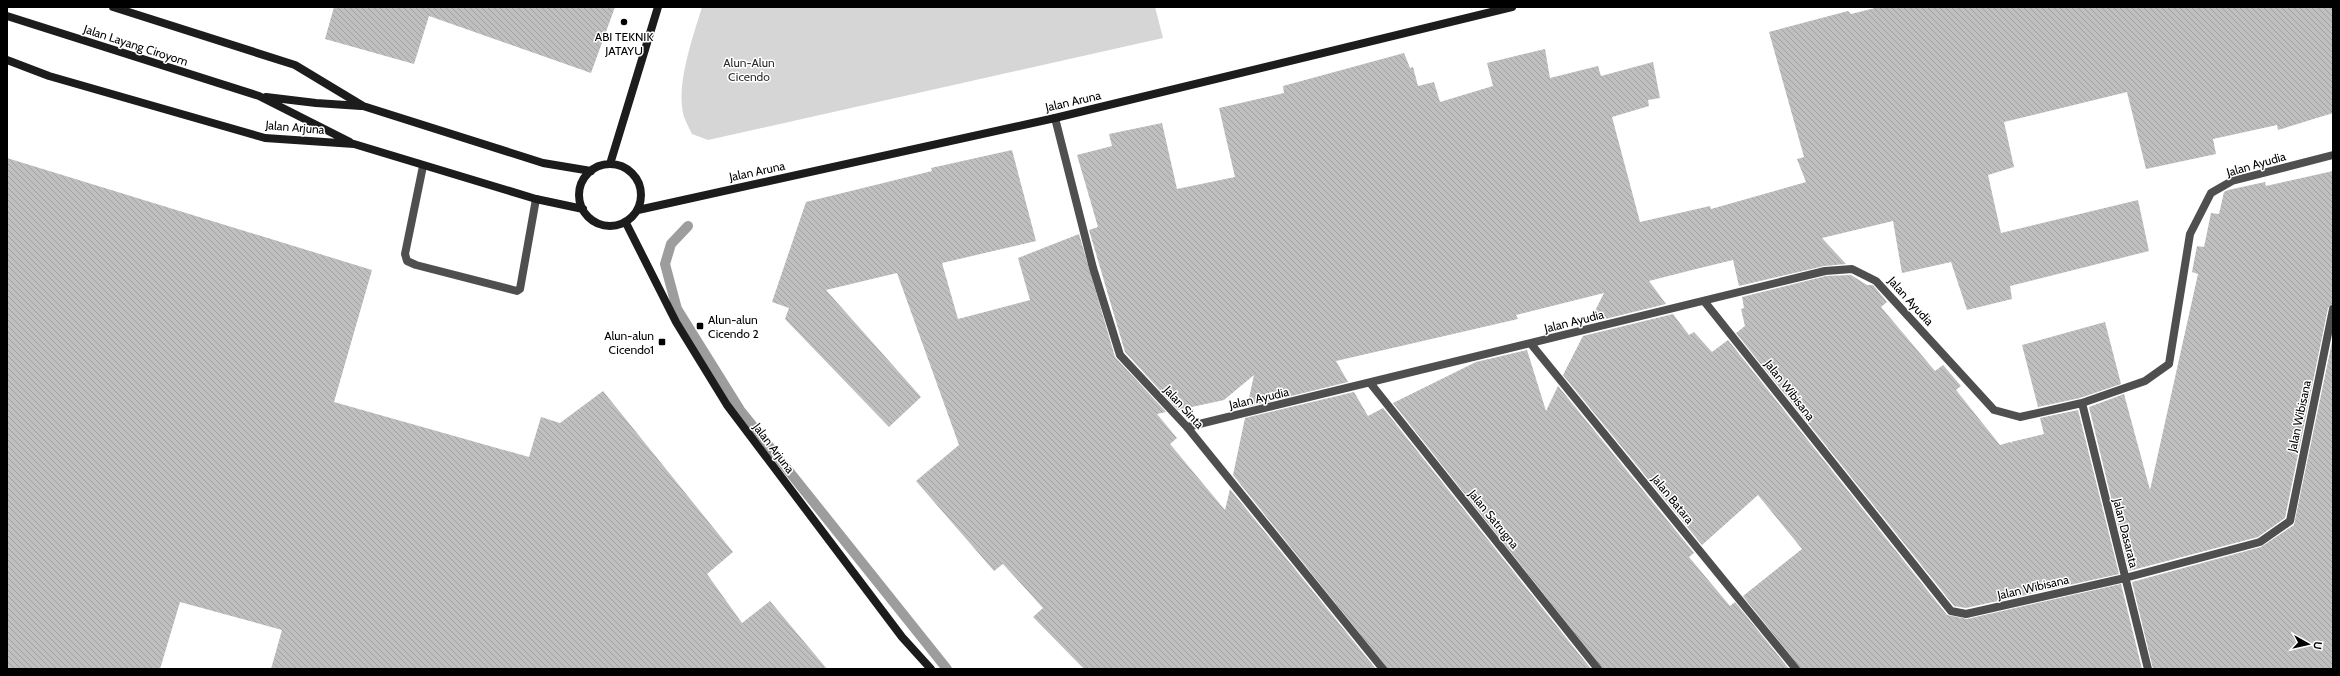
<svg xmlns="http://www.w3.org/2000/svg" width="2340" height="676" font-family="Cabin,sans-serif">
<style>
.park{fill:#d6d6d6}
.lines{fill:none;stroke-linecap:round;stroke-linejoin:round}
.stream{stroke:#9d9d9d;stroke-width:10}
.building{fill:url(#building-back-hatch)}
.lane{stroke:#4f4f4f;stroke-width:8}
.street{stroke:#4f4f4f;stroke-width:8}
.secondary{stroke:#1c1c1c;stroke-width:8}
.poi-dot{fill:#000;stroke:#fff;stroke-width:1.5}
.labels{text-anchor:middle;dominant-baseline:central;stroke-width:3;stroke-linejoin:round;paint-order:stroke}
.poi-label{font-size:12px;fill:#000;stroke:#fff}
.street-label{font-size:12px;fill:#000;stroke:#fff}
.park-label{font-size:12px;fill:#2d2d2d;stroke:#fff}
</style>
<defs>
<pattern id="building-back-hatch" width="6" height="6" patternUnits="userSpaceOnUse"><rect width="6" height="6" fill="#bfbfbf"/><path d="M-1 5l2 2M0 0l6 6M5-1l2 2" fill="none" stroke="#a2a2a2"/></pattern>
</defs>
<rect width="100%" height="100%" fill="#fff"/>
<path class="park" d="M 702,7 L 1155,7 L 1163,38 L 708,140 L 692,134 C 689,128 686,122 684,117 C 675,86 693,37 702,7 Z"/>
<g class="lines">
<path class="stream" d="M 688,226 L 671,244 L 665,264 L 677,309 L 740,410 L 947,669"/>
</g>
<path class="building" d="M 334,7 L 615,7 L 591,73 L 429,16 L 414,64 L 325,39 Z
M 1879,7 L 2333,7 L 2333,113 L 2278,130 L 2277,125 L 2213,139 L 2216,154 L 2146,169 L 2127,92 L 2004,122 L 2014,167 L 1988,175 L 2001,233 L 2138,200 L 2149,251 L 2010,286 L 2012,299 L 1967,310 L 1951,262 L 1902,273 L 1893,221 L 1822,238 L 1846,264 L 1824,266 L 1739,286 L 1733,260 L 1696,269 L 1649,281 L 1666,304 L 1589,323 L 1604,293 L 1516,315 L 1518,319 L 1336,361 L 1348,382 L 1247,407 L 1254,375 L 1224,400 L 1178,410 L 1125,352 L 1089,230 L 1098,227 L 1077,155 L 1112,146 L 1109,134 L 1162,123 L 1177,189 L 1235,177 L 1219,108 L 1284,93 L 1283,86 L 1404,53 L 1410,68 L 1413,67 L 1418,86 L 1434,82 L 1440,102 L 1493,86 L 1487,63 L 1545,49 L 1550,78 L 1598,66 L 1601,76 L 1653,62 L 1660,98 L 1648,100 L 1649,106 L 1612,117 L 1640,222 L 1710,206 L 1711,209 L 1806,182 L 1797,159 L 1804,157 L 1769,32 L 1848,11 L 1851,14 Z
M 1012,150 L 1036,241 L 942,263 L 958,319 L 1030,300 L 1018,258 L 1079,234 L 1115,357 L 1166,412 L 1157,414 L 1177,438 L 1170,444 L 1225,510 L 1230,489 L 1376,669 L 1084,669 L 1033,617 L 1043,608 L 1003,564 L 994,571 L 916,481 L 959,445 L 897,273 L 826,290 L 921,397 L 889,427 L 785,319 L 789,308 L 772,302 L 806,202 L 932,171 L 931,168 Z
M 7,158 L 372,270 L 334,402 L 529,457 L 541,417 L 560,423 L 603,391 L 733,552 L 707,574 L 742,623 L 770,601 L 827,669 L 271,669 L 282,630 L 180,602 L 160,669 L 7,669 Z
M 2333,171 L 2333,304 L 2328,308 L 2285,518 L 2258,537 L 2129,571 L 2089,407 L 2124,394 L 2150,490 L 2198,274 L 2192,272 L 2197,246 L 2204,247 L 2211,213 L 2219,214 L 2224,192 L 2228,190 L 2265,182 L 2266,186 Z
M 1851,275 L 1867,285 L 1873,285 L 1887,302 L 1881,307 L 1935,371 L 1943,365 L 1961,386 L 1956,390 L 2000,445 L 2010,442 L 2012,444 L 2011,442 L 2044,434 L 2040,418 L 2078,410 L 2119,574 L 1966,608 L 1954,606 L 1736,333 L 1745,326 L 1741,309 L 1744,308 L 1742,297 L 1826,276 Z
M 1673,314 L 1689,335 L 1694,332 L 1712,352 L 1728,340 L 1947,615 L 1967,619 L 2121,584 L 2142,669 L 1801,669 L 1743,596 L 1802,549 L 1758,495 L 1702,545 L 1563,375 L 1583,336 Z
M 2105,322 L 2121,384 L 2080,398 L 2038,407 L 2022,345 Z
M 2333,337 L 2333,669 L 2153,669 L 2132,582 L 2261,547 L 2294,525 Z
M 1527,350 L 1546,411 L 1558,386 L 1694,553 L 1689,557 L 1730,606 L 1735,602 L 1789,669 L 1603,669 L 1393,403 L 1476,362 Z
M 1354,392 L 1368,416 L 1383,408 L 1591,669 L 1388,669 L 1233,475 L 1245,418 Z"/>
<g class="lines">
<path class="lane" d="M 423,166 L 405,254 L 407,261 L 416,265 L 517,291 L 520,289 L 536,199"/>
<path class="street" d="M 1055,118 L 1093,268 L 1120,355 L 1187,427 L 1383,669
M 1704,301 L 1951,611 L 1966,614 L 2125,578 L 2260,542 L 2290,521 L 2333,309
M 1531,344 L 1796,669
M 1371,384 L 1598,669
M 2082,403 L 2148,669
M 1187,427 L 1825,271 L 1852,269 L 1876,281 L 1994,410 L 2020,417 L 2082,403 L 2145,381 L 2169,364 L 2190,234 L 2211,193 L 2232,181 L 2333,155"/>
<path class="secondary" d="M 113,7 L 295,65 L 363,106 L 543,163 L 591,171
M 7,16 L 259,96 L 350,142
M 7,60 L 49,76 L 265,138 L 354,144 L 536,199 L 583,209
M 266,97 L 316,103 L 361,106
M 610,164 L 658,7
M579 195a31 31 0 1 1 62 0a31 31 0 1 1-62 0Z
M 638,210 L 1055,118 L 1512,7
M 626,223 L 676,322 L 727,405 L 902,637 L 931,669"/>
</g>
<g class="poi-dot">
<circle cx="624" cy="22" r="4"/>
<rect x="696" y="322" width="8" height="8" rx="2"/>
<rect x="658" y="338" width="8" height="8" rx="2"/>
</g>
<g class="labels">
<g class="poi-label">
<text x="624" y="36">ABI TEKNIK<tspan x="624" dy="14">JATAYU</tspan></text>
<text x="708" y="319" text-anchor="start">Alun-alun<tspan x="708" dy="14">Cicendo 2</tspan></text>
<text x="654" y="335" text-anchor="end">Alun-alun<tspan x="654" dy="14">Cicendo1</tspan></text>
</g>
<g class="street-label">
<text transform="translate(136 45) rotate(18)">Jalan Layang Ciroyom</text>
<text transform="translate(1073 101) rotate(-13)">Jalan Aruna</text>
<text transform="translate(295 127) rotate(5)">Jalan Arjuna</text>
<text transform="translate(2256 164) rotate(-16)">Jalan Ayudia</text>
<text transform="translate(757 171) rotate(-12)">Jalan Aruna</text>
<text transform="translate(1911 301) rotate(48)">Jalan Ayudia</text>
<text transform="translate(1574 321) rotate(-14)">Jalan Ayudia</text>
<text transform="translate(1790 390) rotate(52)">Jalan Wibisana</text>
<text transform="translate(1259 398) rotate(-13)">Jalan Ayudia</text>
<text transform="translate(1184 407) rotate(48)">Jalan Sinta</text>
<text transform="translate(2299 416) rotate(-78)">Jalan Wibisana</text>
<text transform="translate(774 448) rotate(53)">Jalan Arjuna</text>
<text transform="translate(1673 499) rotate(51)">Jalan Batara</text>
<text transform="translate(1494 519) rotate(51)">Jalan Satrugna</text>
<text transform="translate(2126 533) rotate(76)">Jalan Dasarata</text>
<text transform="translate(2033 587) rotate(-13)">Jalan Wibisana</text>
</g>
<g class="park-label">
<text x="749" y="62">Alun-Alun<tspan x="749" dy="14">Cicendo</tspan></text>
</g>
</g>
<rect width="2340" height="676" fill="none" stroke="#000000" stroke-width="16"/>
<g transform="translate(2308 644) rotate(98)" stroke="#ffffff" stroke-width="3" paint-order="stroke">
<path d="M0-3L7 15L0 10L-7 15Z" fill="#000000"/>
<text y="-6" font-size="11" font-weight="bold" text-anchor="middle" fill="#000000">U</text>
</g>
</svg>
